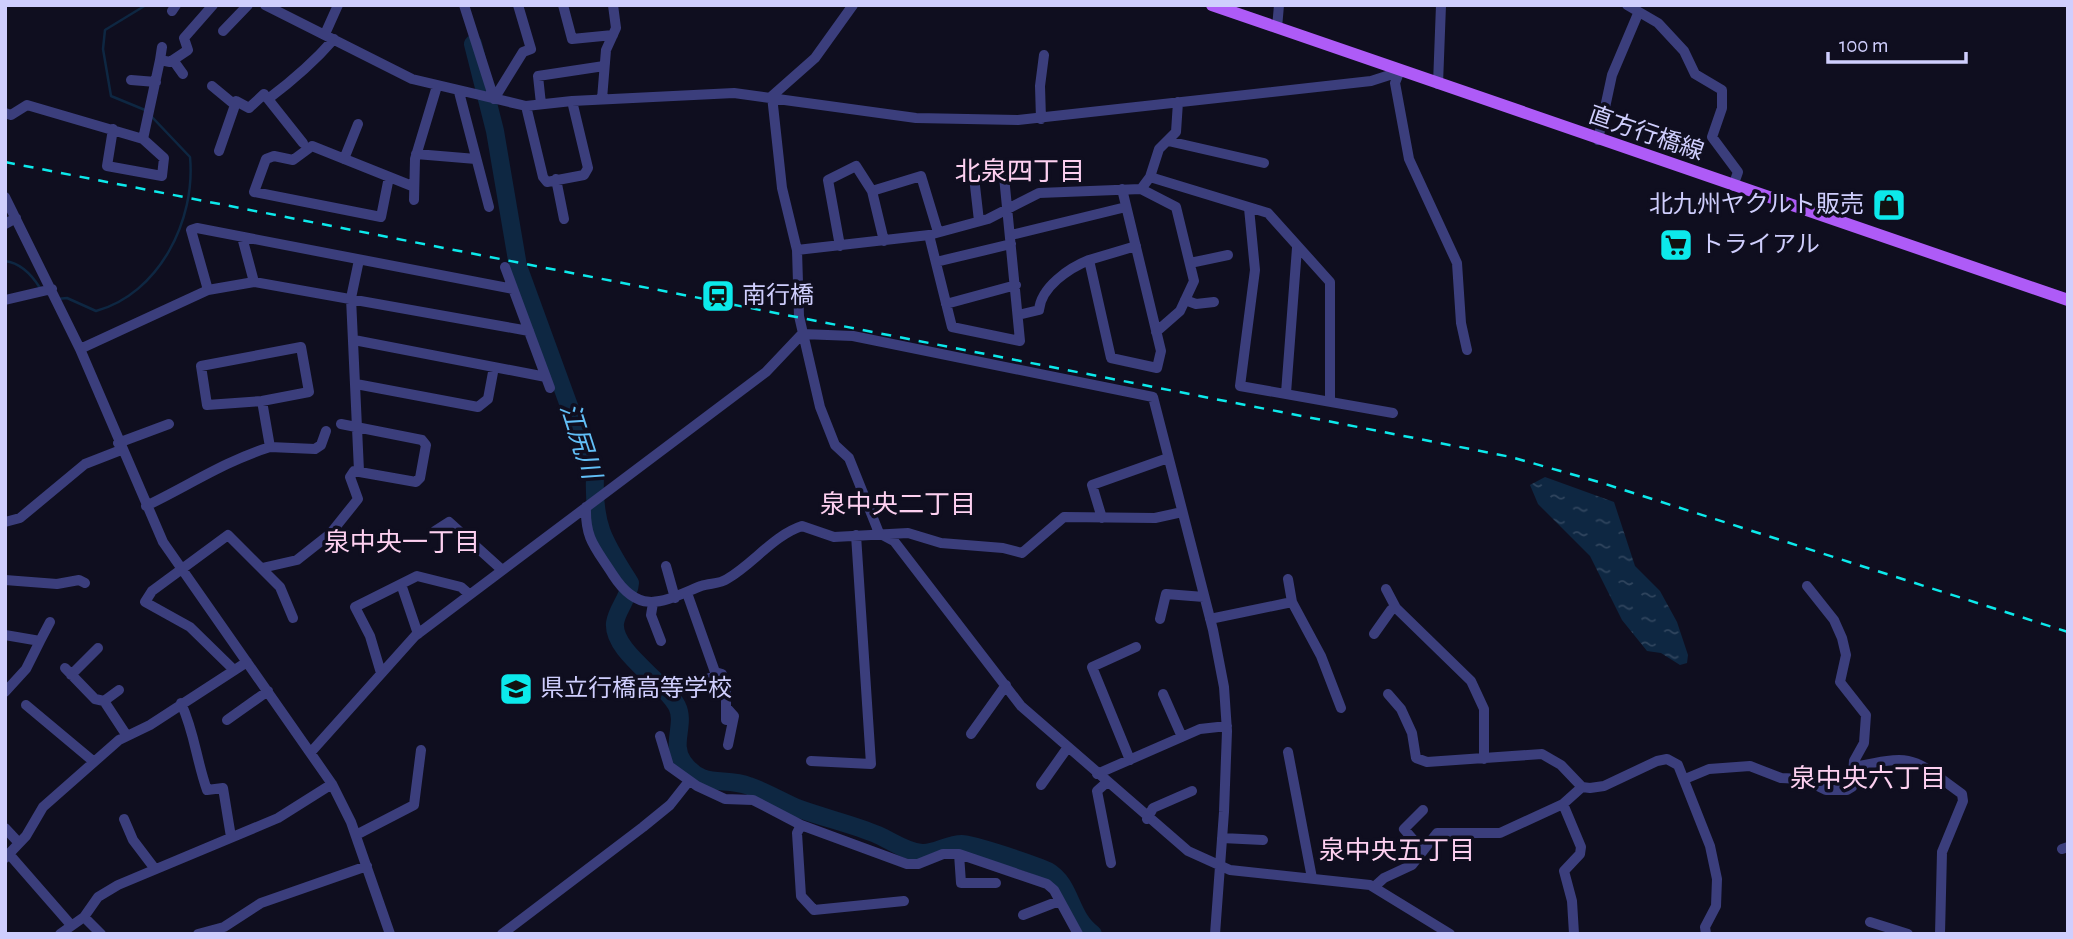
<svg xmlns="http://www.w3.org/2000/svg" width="2073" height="939" font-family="'Alegreya Sans','Noto Sans JP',sans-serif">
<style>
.water{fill:url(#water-ripples)}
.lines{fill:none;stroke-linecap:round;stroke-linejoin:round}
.stream{stroke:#0e2742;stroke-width:2.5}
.river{stroke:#0e2742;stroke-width:18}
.minor{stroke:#3b3e7c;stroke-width:10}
.major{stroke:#ae5bf7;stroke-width:12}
.rail{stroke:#0ce9eb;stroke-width:2.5;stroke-dasharray:10 9;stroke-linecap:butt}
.labels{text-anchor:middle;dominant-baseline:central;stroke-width:7;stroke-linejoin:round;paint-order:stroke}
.street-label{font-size:24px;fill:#cfcefd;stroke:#0f0e1f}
.poi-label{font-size:24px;fill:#cfcefd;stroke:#0f0e1f;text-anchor:start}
.neighbourhood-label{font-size:26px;fill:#fdd0f0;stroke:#0f0e1f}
.water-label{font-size:26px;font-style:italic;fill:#62bff7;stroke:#0f0e1f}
</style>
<defs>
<pattern id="water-ripples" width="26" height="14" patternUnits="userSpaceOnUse" patternTransform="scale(1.75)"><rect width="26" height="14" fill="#0e2742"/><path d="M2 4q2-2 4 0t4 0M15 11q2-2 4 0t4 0" fill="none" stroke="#30455e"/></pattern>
</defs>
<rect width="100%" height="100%" fill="#0f0e1f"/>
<path class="water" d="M 1545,477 L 1614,502 L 1635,566 L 1660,591 L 1677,622 L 1688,655 L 1687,663 L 1680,665 L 1661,653 L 1647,651 L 1622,620 L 1590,556 L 1538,504 L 1530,485 Z"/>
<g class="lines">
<path class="stream" d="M 145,110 L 111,96 L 103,49 L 105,30 L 146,5
M 5,261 C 20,263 32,275 40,288
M 57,299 L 67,298 L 96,311 C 159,294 196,220 190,157 L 152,117"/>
<path class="river" d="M 473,44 L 495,131 L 518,266 L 595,477 C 593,527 605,543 630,583 C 629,598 617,609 615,623 C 612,651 663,680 677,706 C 686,724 670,744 683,762 C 703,790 724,776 749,786 C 766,792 781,801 797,808 C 824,818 852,824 878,835 C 892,841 906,852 922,853 C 934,854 948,844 962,844 C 973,844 1038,866 1048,871 C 1072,885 1069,917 1093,934"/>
<path class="minor" d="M 265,5 L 412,79 L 526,106 L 572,101 L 734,93 L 916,118 L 1018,120 L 1371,81 L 1399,72
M 464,5 L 494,99
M 563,5 L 572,39 L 613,35
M 1627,5 L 1658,23 L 1684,51 L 1695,74 L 1722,90 L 1722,108 L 1712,137 L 1738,172 L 1733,186
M 172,11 L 176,5
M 1277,28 L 1279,5
M 223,31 L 248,5
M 325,34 L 338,5
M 160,60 L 162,47
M 173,60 L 183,74
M 1399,73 L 1395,83 L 1409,159 L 1457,263 L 1461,323 L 1467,350
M 131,80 L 156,82
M 1438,84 L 1441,5
M 212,86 L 235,105 L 236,101 L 249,108 L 264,94 L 268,99 C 292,81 314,62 334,39
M 459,92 L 489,207
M 772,96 L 782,188 L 797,250 L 799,316 L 820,407 L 835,445 L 849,458 L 879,533 L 894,541 L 1021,706 L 1188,851 L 1230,870 L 1370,885 L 1450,934
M 772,96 L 815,58 L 853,5
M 268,99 L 303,143
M 494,99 L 523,52 L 531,49 L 518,5
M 602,99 L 606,50 L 616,28 L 613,5
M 541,104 L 538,76 L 604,66
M 526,106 L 543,177 L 547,182 L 584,175 L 588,168 L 572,101
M 5,113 L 11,115 L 27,105 L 143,139 L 160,60 L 170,62 L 188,50 L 184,38 L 213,5
M 1041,119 L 1040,86 L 1044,55
M 113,129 L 107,166 L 162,176 L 164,158 L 143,139
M 1598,140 L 1612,75 L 1637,16
M 1168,141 L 1264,163
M 219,151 L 235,105
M 416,154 L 476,159
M 344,159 L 358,124
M 389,177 L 381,217 L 254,192 L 266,159 L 274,156 L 293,160 L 312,146 L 412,186
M 974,177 L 979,221
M 1150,177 L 1268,213 L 1330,282 L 1330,401
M 556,179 L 564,219
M 1141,189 L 1176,207 L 1194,281 L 1180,311 L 1156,332
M 872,191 L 921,176 L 938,232
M 5,197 L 80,349 L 163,542 L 332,784 L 351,822 L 390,934
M 414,200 L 415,159 L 437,86
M 1249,208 L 1255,270 L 1240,386 L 1393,413
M 5,224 L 16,218
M 929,235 L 952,327 L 1020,341 L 1003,166
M 1011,235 L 1126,207
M 242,237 L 254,282
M 840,246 L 828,180 L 856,166 L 872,191 L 884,241
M 797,250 L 929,235 L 988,219 L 1039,193 L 1141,189 L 1150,177 L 1159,149 L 1176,132 L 1178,102
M 359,260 L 351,298 L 359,471
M 1089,260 L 1136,246
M 936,262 L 1011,244
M 1190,263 L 1228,255
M 505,267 L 550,388
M 208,290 L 191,230 L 197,228 L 513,289
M 5,300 L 52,289
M 1185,300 L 1196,304 L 1214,302
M 946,304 L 1016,285
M 1018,315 L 1039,310 C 1041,287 1069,268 1089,260 L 1111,358 L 1157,368 L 1161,351 L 1122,189
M 802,334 L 853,336 L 1153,397 L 1213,630 L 1224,687 L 1227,731 L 1224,812 L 1215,934
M 354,340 L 546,377
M 301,347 L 309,392 L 262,401 L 207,405 L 201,366 Z
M 80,349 L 208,290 L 254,282 L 529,331
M 356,384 L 478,407 L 488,399 L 494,367
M 1286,393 L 1297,248
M 118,443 L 169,424
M 270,447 L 315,449 L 321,445 L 326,431
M 146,506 C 188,486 225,461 270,447 L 262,401
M 586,507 C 585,540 596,548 613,575 C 640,617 664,601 701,586 C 710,583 720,584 727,579 C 753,564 774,535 802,526 L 834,537 L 908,533 L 941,543 L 1003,548 L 1022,553 L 1064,517 L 1155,518 L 1182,512
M 1102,518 L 1092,485 L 1168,458
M 5,522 L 20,518 L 85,464 L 121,450
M 435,531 L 449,522 L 501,569
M 666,566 L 675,598
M 262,568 L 297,560 L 330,534 L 358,499 L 350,477 L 354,471 L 416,482 L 420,478 L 426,445 L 422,440 L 341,424
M 5,580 L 57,584 L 79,580 L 85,583
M 401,584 L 418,634
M 1386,589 L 1396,608 L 1471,681 L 1484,709 L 1484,759
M 687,593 L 715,672 L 722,674 L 726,683 L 726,720
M 1292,602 L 1321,656 L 1341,708
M 653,603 L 651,615 L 661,641
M 1160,619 L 1166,594 L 1204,597
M 1210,619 L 1292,602 L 1288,579
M 1374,634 L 1391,610 L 1396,608
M 5,635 L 40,641 L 26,669 L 5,692
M 40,641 L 50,622
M 65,668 L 95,699 L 104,701 L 127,736
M 234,670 L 190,627 L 145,602 L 152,591 L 228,535 L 280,587 L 293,618
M 381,673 L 370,636 L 355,607 L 417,576 L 461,587 L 469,594
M 71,675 L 98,648
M 685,688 L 720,674
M 1163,694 L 1182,737
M 1388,694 L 1401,709 L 1412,733 L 1416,758 L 1427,762 L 1542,754 L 1561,765 L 1582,787 L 1590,788 L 1604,786 L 1657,761 L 1667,759 L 1678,765 L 1710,846 L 1717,879 L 1716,906 L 1705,927 L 1706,934
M 104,701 L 119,690
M 181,703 C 195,734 196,759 207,790 L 223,788 L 231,837
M 26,705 L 93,761
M 726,707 L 734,716 L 728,745
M 227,720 L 268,691
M 971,734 L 1006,685
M 660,736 L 669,766 L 697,786 L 725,799 L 753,800 L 801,825 L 797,833 L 801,896 L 814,910 L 904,901
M 311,752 L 415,636 L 766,372 L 802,334
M 1288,752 L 1312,878
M 1130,760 L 1092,667 L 1136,647
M 811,761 L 871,764 L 856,535
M 1854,767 C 1916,754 1911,757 1962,794 L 1963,801 L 1942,852 L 1940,934
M 1097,774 L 1200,729 L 1227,726
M 1685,779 L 1709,769 L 1750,766 L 1781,778 L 1803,779 L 1826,790 L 1847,790 L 1852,787 L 1854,761 L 1864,743 L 1866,715 L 1840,682 L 1846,655 L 1842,638 L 1834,620 L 1807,586
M 1106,783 L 1097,791 L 1111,863
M 1041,785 L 1068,747
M 1563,804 L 1581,847 L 1580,854 L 1564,871 L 1572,901 L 1574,934
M 124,819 L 133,840 L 155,869
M 1147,819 L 1153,808 L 1192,791
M 801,825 L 907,864 L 918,864 L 943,854 L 959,854 L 1047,884 L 1054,890 L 1078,934
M 5,828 L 19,843
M 356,835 L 414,805 L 421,750
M 1222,838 L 1263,840
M 2062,849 L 2068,847
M 1423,851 L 1404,829 L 1423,810
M 9,854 L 71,925
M 959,854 L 961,883 L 996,883
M 5,858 L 26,836 L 43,807 L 119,740 L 150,725 L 247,662
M 1374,887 L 1384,878 L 1412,865 L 1437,833 L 1500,833 L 1563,804 L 1582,787
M 1023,915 L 1059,901
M 84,917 L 101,934
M 1870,922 L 1908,934
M 60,934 L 84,917 L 98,897 L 118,885 L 278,818 L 332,784
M 198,934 L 224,927 L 261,903 L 367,866
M 502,934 L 643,827 L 670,805 L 689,781"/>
<path class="major" d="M 1212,5 L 2068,300"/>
<path class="rail" d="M 5,162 L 1511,457 L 1599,482 L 2068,632"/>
</g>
<defs>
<symbol id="shop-square" viewBox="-11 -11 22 22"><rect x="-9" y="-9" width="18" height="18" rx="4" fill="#0ce9eb" stroke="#0f0e1f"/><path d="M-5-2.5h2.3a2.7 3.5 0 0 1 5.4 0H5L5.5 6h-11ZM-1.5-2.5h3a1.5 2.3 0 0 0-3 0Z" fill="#111"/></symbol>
<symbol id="supermarket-square" viewBox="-11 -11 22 22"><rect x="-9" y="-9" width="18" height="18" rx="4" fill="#0ce9eb" stroke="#0f0e1f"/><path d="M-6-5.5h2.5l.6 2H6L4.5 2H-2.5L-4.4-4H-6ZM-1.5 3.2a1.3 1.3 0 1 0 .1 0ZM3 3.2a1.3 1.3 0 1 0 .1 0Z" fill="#111"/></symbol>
<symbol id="station-square" viewBox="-11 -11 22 22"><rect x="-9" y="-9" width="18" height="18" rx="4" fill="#0ce9eb" stroke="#0f0e1f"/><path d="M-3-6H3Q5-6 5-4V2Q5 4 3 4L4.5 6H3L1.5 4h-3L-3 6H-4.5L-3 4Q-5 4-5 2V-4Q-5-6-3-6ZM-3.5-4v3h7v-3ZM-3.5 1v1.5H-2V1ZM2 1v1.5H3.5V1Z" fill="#111"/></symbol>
<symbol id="school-square" viewBox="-11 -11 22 22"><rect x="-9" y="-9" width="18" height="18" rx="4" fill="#0ce9eb" stroke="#0f0e1f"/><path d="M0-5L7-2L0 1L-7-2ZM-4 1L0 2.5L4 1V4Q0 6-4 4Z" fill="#111"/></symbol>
</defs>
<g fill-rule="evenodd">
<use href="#shop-square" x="1870" y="186" width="38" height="38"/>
<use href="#supermarket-square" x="1657" y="226" width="38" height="38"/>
<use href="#station-square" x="699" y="277" width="38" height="38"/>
<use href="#school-square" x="497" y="670" width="38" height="38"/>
</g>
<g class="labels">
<g class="street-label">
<text transform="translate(1646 134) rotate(19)">直方行橋線</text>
</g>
<g class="poi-label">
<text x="1864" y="205" text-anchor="end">北九州ヤクルト販売</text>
<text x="1700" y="245">トライアル</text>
<text x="742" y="296">南行橋</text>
<text x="540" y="689">県立行橋高等学校</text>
</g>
<g class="neighbourhood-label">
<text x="1020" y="172">北泉四丁目</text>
<text x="898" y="505">泉中央二丁目</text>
<text x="402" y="543">泉中央一丁目</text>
<text x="1868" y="779">泉中央六丁目</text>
<text x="1397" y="851">泉中央五丁目</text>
</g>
<g class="water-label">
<text transform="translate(580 441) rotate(72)">江尻川</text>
</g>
</g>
<rect width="2073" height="939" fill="none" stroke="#cfcefd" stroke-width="14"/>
<path d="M1828 52v10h138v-10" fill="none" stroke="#cfcefd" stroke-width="3.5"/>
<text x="1839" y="52" font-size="21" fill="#cfcefd" stroke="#0f0e1f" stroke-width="5" paint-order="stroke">100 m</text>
</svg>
